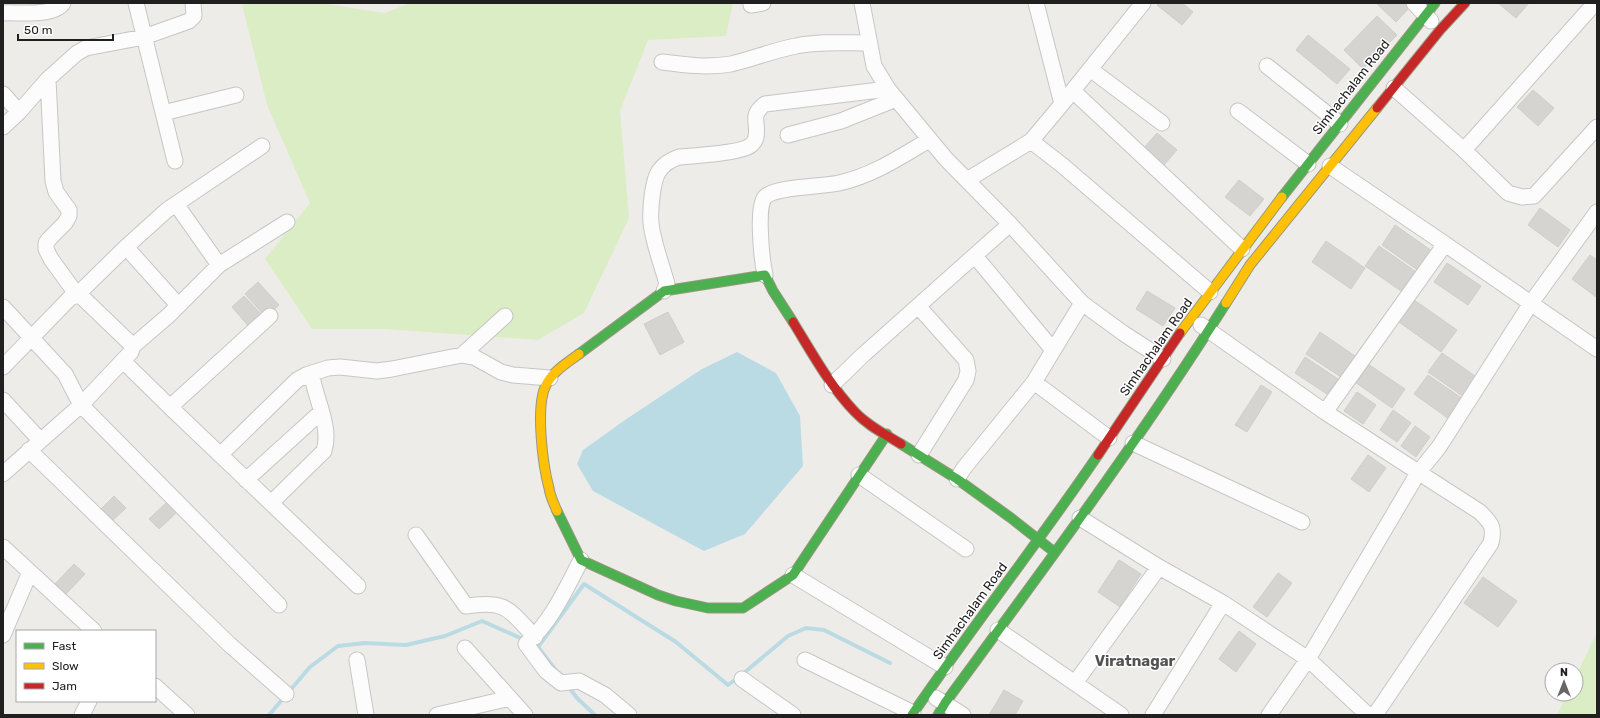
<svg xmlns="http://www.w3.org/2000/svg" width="1600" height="718" font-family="Rubik,sans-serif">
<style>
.grass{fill:#dbedc5}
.water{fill:#badbe3}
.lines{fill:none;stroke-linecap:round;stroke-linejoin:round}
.stream{stroke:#badbe3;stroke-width:4}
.building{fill:#d6d4d1;stroke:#d1cdc9}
.street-casing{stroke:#c7c6c4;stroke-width:17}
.fast-casing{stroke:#98987f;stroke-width:11}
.slow-casing{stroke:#98987f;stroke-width:11}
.jam-casing{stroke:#98987f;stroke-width:11}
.street{stroke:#fcfcfc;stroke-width:15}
.fast{stroke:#4caf50;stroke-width:9}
.slow{stroke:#ffc107;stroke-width:9}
.jam{stroke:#c62828;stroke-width:9}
.labels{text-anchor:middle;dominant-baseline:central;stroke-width:3;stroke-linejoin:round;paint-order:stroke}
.street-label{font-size:13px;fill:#202020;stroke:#fff}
.quarter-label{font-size:15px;font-weight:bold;fill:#535353;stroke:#fff}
</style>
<rect width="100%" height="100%" fill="#eeece8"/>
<path class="grass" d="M 246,3 L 321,3 L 385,13 L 410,3 L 733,3 L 726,36 L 648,40 L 620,111 L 629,218 L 584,313 L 538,340 L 385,329 L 312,329 L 265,259 L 310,203 L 267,105 L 242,5 Z
M 1597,632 L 1597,715 L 1557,715 L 1567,694 L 1576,694 L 1576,676 Z"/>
<path class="water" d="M 737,352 L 776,373 L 800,416 L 803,466 L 745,534 L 704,551 L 593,491 L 577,464 L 583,450 L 625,420 L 702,369 Z"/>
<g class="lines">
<path class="stream" d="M 533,644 L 538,647 L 584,584 L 676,642 L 728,685 L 739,677 L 788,636 L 806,628 L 824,630 L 890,663
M 538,647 L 558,673
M 568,686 L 577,698 L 595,715
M 269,715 L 310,667 L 338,646 L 365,643 L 406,645 L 445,636 L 482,621 L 525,640"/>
</g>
<path class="building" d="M 1159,3 L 1182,3 L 1193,12 L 1182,25 L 1157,5 Z
M 1376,3 L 1406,3 L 1410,7 L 1396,22 Z
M 1498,3 L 1529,3 L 1516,18 Z
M 1377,16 L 1397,35 L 1363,69 L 1344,50 Z
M 1308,35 L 1350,69 L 1337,84 L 1296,50 Z
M 1533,90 L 1554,108 L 1538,126 L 1517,107 Z
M 1157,133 L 1177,150 L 1164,165 L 1144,148 Z
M 1239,180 L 1264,199 L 1250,216 L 1225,197 Z
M 1540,208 L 1570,230 L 1558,247 L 1528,225 Z
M 1395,225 L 1432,251 L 1419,271 L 1382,245 Z
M 1326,241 L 1365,268 L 1351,289 L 1312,262 Z
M 1379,246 L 1415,271 L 1401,291 L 1365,266 Z
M 1590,255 L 1597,260 L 1596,297 L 1572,279 Z
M 1447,263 L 1481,286 L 1468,305 L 1434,282 Z
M 258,282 L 279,305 L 266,317 L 245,294 Z
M 1147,291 L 1175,308 L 1163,326 L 1136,309 Z
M 244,296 L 264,317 L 251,329 L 232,307 Z
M 1414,300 L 1457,330 L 1441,352 L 1399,322 Z
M 668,312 L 684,342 L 660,355 L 644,324 Z
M 1320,332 L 1358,358 L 1344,379 L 1306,354 Z
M 1442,353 L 1478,378 L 1464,397 L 1428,372 Z
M 1305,357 L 1338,379 L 1327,394 L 1295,373 Z
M 1365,362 L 1405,389 L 1392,408 L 1352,380 Z
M 1428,375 L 1463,399 L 1449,419 L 1414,394 Z
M 1261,385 L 1272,392 L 1247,432 L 1235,425 Z
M 1357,392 L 1376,405 L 1363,424 L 1344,411 Z
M 1393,410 L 1411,423 L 1397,442 L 1380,430 Z
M 1415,426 L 1430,437 L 1416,457 L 1401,446 Z
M 1368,455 L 1386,468 L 1369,492 L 1351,479 Z
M 114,496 L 126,508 L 112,521 L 100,510 Z
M 167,502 L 177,512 L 159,529 L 149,519 Z
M 1119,560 L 1141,574 L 1120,607 L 1098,592 Z
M 74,564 L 85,574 L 65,595 L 54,585 Z
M 1278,573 L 1292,583 L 1267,617 L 1253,607 Z
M 1483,577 L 1517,601 L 1498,627 L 1464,603 Z
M 1239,631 L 1256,644 L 1236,672 L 1219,659 Z
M 1004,690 L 1023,701 L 1015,715 L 989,715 Z"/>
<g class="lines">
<defs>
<path id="street" d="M 136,3 L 175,161
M 862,3 L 874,66 L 888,89 L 946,159 L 1010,224 L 1082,303 L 1034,382 L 964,468 L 957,479
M 1036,3 L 1062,104
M 1414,3 L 1431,21
M 751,5 L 763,3
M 3,13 C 18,12 54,17 63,3
M 662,62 C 685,65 708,68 731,64 C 753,59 774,50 796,46 C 820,41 845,43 869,43
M 1267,66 L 1340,124
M 1090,69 L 1162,123
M 48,79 L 53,181 L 56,192 L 69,210 L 69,216 L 65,223 L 50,238 L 46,243 L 46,249 L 51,259 L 77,295 L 126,247 L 167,210 L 262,146
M 1394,88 L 1464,150 L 1508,193 L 1522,197 L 1534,196 L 1597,127
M 1073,91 L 1242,249
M 3,94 L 19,112 L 48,79 L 77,53 L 86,48 L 144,37 L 189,21 L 194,16 L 193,3
M 1238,111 L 1308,164
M 163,113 L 236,95
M 3,127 L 19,112
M 788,135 L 841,121 L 896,99
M 1031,141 L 1062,165 L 1210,292
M 1464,150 L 1595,3
M 1330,166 L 1445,244 L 1597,349
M 967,180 L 1031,141 L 1062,104 L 1143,3
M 176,204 L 219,265
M 126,247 L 178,305
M 975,256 L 1053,350
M 765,275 C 762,261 756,207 765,197 C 776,186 822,187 839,183 C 872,176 900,157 929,140
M 664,291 L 667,284 C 662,265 653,243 651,223 C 650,212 652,181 659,171 C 664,164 670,160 679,157 C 692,156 743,153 751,145 C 753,144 756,139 756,137 C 759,122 749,116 765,104 L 888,89
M 1082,303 L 1123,333 L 1163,359
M 918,306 L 966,360 L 968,371 L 966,380 L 919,455
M 3,307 L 65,374 L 81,405 L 279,605
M 270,316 L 170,407 L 358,586
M 1201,325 L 1325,412 L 1480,512 C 1491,523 1495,527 1491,543 L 1375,715
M 133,346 L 169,315 L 219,265 L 287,222
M 462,355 L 505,316
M 123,361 L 170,407
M 3,367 L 70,298 L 77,295 L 83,298 L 133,346 L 131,352 L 81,405 L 3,474
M 306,375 L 328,368 L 340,367 L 377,371 L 392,369 L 462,355 L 474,357 L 501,372 L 513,375 L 550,378
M 1034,382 L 1109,438
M 832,385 L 863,355 L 1010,224
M 3,400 L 40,440
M 1325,412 L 1445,244
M 1133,443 L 1302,522
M 29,450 L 229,644 L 286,694
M 220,455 L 297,380 L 306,375 L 313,381 C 318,404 331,429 324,451 L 271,503
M 859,475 L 966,549
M 246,480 L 321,412
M 1080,518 L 1159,567 L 1223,603 L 1308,659 L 1368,715
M 416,535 L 466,606 C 507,600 508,609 535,637
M 3,547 L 94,631
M 581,560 C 566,589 551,622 526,644 L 546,671 L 561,683 L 579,681 L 605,695 L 629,715
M 793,575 L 945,667
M 998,630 L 1121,715
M 3,635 L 30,572
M 465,648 L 525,715
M 357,660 L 366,715
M 805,660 L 913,713
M 742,679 L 793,715
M 1075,683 L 1159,567
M 155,686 L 187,715
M 936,698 L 963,715
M 82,715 L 89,701
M 437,715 L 510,698
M 1153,715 L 1223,603
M 1269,715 L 1308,659 L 1418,473 L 1439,447 L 1531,303 L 1597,212"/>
<path id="fast" d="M 1282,197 L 1435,3
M 579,354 L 664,291 L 765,275 L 773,291 L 793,322
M 901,444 L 957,479 L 1011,518 L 1053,551
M 557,511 L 581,560 L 658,595 L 676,601 L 708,608 L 743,608 L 793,575 L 887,434
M 912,715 C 972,627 1038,543 1098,455
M 938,715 L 945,703 C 1041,572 1139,441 1226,303"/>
<path id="slow" d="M 1226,303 L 1250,265 L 1377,108
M 1180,333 L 1282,197
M 557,511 C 554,504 550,496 549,488 C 543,466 535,406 546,385 C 553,371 567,363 579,354"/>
<path id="jam" d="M 1377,108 L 1440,30 L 1465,3
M 793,322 C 812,353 830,386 855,412 C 868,426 885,434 901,444
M 1098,455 L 1180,333"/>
</defs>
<use href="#street" class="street-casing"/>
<use href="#fast" class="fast-casing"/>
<use href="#slow" class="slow-casing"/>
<use href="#jam" class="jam-casing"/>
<use href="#street" class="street"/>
<use href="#fast" class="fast"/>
<use href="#slow" class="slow"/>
<use href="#jam" class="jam"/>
</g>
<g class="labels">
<g class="street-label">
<text transform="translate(1351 87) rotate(-52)">Simhachalam Road</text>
<text transform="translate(1156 347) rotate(-55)">Simhachalam Road</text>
<text transform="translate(970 611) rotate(-54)">Simhachalam Road</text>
</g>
<g class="quarter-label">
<text x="1135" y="661">Viratnagar</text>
</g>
</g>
<rect width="1600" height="718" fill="none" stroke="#202020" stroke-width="8"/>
<rect x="16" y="630" width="140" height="72" fill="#ffffff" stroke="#a6a6a6"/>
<rect x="24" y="643" width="20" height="6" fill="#4caf50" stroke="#a6a6a6"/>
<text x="52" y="650" font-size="12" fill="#202020">Fast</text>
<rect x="24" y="663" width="20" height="6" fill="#ffc107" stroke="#a6a6a6"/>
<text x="52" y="670" font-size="12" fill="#202020">Slow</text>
<rect x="24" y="683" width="20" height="6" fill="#c62828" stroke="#a6a6a6"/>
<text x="52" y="690" font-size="12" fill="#202020">Jam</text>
<g transform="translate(1564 682)"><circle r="19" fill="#ffffff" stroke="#a6a6a6"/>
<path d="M0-3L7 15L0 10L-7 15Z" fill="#686766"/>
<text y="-6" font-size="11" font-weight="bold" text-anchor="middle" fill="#202020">N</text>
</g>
<path d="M18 34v6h95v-6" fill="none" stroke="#202020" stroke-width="2"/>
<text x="24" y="34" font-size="12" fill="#202020" stroke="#ffffff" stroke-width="3" paint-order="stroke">50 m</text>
</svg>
